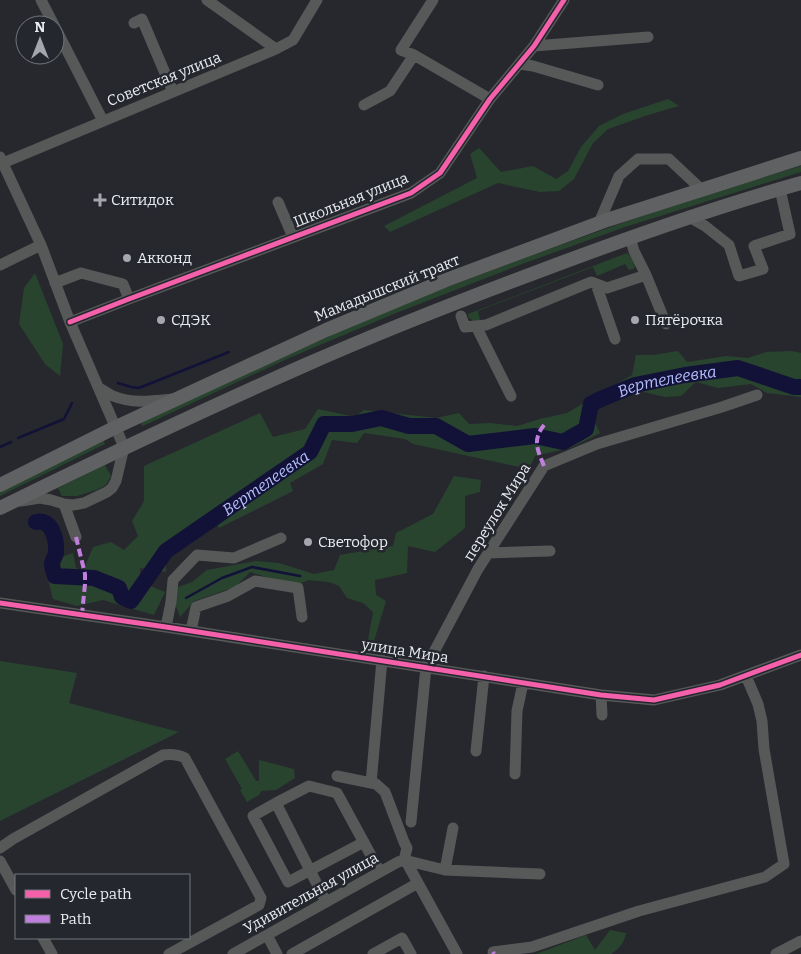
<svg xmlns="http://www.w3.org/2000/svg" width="801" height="954" font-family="Bitter,serif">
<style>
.green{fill:#28442e}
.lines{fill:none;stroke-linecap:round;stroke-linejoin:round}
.stream{stroke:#121138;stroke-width:2.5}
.river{stroke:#121138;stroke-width:16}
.minor{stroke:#575858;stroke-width:11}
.major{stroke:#606162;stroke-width:14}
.quiet{stroke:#c07fdc;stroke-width:4;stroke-dasharray:8 4;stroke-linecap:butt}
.cycleway-casing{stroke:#25272f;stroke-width:8}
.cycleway{stroke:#f560ab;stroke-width:5}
.poi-dot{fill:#a6a7ac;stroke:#25272f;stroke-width:2}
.labels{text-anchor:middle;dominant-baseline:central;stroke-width:5;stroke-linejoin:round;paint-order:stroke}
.street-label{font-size:15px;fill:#ebecf1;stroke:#25272f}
.poi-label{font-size:15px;fill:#ebecf1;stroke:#25272f;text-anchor:start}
.water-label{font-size:16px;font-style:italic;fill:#b6bffd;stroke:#25272f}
</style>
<rect width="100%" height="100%" fill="#27282d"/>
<path class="green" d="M 668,99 L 679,106 L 648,115 L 608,129 L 593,143 L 574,179 L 559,191 L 540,192 L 498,183 L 390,232 L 384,226 L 477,178 L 470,154 L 479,148 L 501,172 L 533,166 L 556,179 L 568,171 L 581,147 L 599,126 L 623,114 Z
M 801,166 L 801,172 L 625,227 L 522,264 L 396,313 L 289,358 L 143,426 L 141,424 L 141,421 L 391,308 L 519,260 L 622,223 L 736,185 Z
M 627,253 C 631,256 634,262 635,267 L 633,269 L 629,270 L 625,264 L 597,276 L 593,267 L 478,311 L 480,320 L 475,322 L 469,318 L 468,314 Z
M 35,273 L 63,344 L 60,376 L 45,364 L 19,324 L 24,288 Z
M 678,351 L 687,362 L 726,356 L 748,358 L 766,352 L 792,351 L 801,353 L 801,397 L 767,393 L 751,384 L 718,388 L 696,382 L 681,396 L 665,397 L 639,391 L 596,407 L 594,421 L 600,433 L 570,448 L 535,456 L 529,469 L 413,444 L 405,439 L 364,433 L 357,443 L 332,440 L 323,464 L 290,483 L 293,491 L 219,528 L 214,521 L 165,556 L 166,572 L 140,568 L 140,582 L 165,592 L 154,615 L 103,600 L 77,606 L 53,599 L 46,571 L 56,559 L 73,553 L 76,568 L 83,571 L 93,547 L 111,542 L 124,550 L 138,536 L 132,521 L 144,501 L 144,466 L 260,413 L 273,437 L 305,429 L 318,409 L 355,417 L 364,410 L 436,418 L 459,413 L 469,424 L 490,423 L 517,426 L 540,419 L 567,413 L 632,375 L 636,355 L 653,355 Z
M 103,440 L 105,444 L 0,496 L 0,491 Z
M 105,465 L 111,476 L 106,485 L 96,490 L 77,496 L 62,496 L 58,488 Z
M 454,476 L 481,480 L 480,492 L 465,496 L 465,528 L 435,552 L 408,546 L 407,573 L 375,580 L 376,595 L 386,601 L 374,641 L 368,640 L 373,612 L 363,603 L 347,598 L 339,586 L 329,582 L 309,580 L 299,584 L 269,578 L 250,572 L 235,587 L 194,601 L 180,617 L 174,601 L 176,588 L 192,582 L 207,570 L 256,561 L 279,563 L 314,574 L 334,570 L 340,555 L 393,546 L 396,533 L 433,514 Z
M 0,661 L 77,673 L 69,703 L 179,732 L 0,821 Z
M 238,751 L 256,781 L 259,781 L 259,760 L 294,769 L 295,778 L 276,790 L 261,791 L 259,795 L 247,802 L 240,790 L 242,789 L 225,759 Z
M 610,930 L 626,933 C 624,943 620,948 611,954 L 536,954 L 586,935 L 595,950 Z"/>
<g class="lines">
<path class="stream" d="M 118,383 L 131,387 L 139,388 L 229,352
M 18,438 L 64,419 L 72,403
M 0,447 L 11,442
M 186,598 L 222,578 L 252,567 L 300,576"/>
<path class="river" id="s1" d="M 36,522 C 52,518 57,540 56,553 C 55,557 52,561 52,564 C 52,568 54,573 55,576 L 94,578 L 119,588 L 122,597 L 131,601 L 166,551 L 310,452 L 324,424 L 352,424 L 381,418 L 409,426 L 436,426 L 468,444 L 535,436 L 563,442 L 586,429 L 591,404 L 601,399 L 635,385 L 685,375 L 738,368 L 794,387 L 801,387"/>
<path class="minor" d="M 41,0 L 54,25
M 207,0 L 276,49
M 433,0 L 401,50 L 414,55 L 490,99
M 134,23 L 142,19 L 173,92
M 55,27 L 103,121
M 534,46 L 648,37
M 520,64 L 533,66 L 598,85
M 364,105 L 390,91 L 414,55
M 0,157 L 41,245 L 70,322 L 124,447 L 116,481 L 112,488 L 107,492 L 84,503 L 73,505 L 64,504 L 51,500 L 40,498 L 21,501
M 3,163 L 276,49 L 293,40 L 317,0
M 278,202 L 293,237
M 689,217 L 705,226 L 729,245 L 739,276 L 763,269 L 754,246 L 790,234 L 780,189
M 599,223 L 619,176 L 638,159 L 669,159 L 702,190
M 630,237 L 634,251 L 646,275 L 666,324
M 0,265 L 41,245
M 55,283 L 81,273 L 123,284 L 129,299
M 596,284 L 615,339
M 461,316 L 465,327 L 486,325 L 591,282 L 607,288 L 646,275
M 70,322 L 129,299 L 411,193 L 440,173 L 490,99 L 534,46 L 564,0
M 476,326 L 511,396
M 99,388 C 104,390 108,394 113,396 C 132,404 153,401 172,399
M 64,504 L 76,537
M 488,553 L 550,551
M 0,603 L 166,627 L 601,695 L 654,700 L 720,685 L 801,655
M 166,627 L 171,602 L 173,580 L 197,555 L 234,558 L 281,538
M 191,631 L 196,607 L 228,596 L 255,581 L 298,588 L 302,617
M 601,695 L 602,715
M 476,751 L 484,676
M 515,774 L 517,711 L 523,683
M 337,776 L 376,784 L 385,792 L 404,842 L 407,848 L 404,860
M 371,783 L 382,660
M 276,803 L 253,816 L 288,882 L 364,842
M 411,822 L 426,667 L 478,569 L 544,466 L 597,444 L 722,407 L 757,395
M 0,848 L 13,839 L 163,755 C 171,754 177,754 185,758 L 261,898 L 259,905 L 169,954
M 404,860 L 445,870 L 540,874
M 404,860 L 407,863 L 418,883 L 457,954
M 0,861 L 16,890
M 445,870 L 453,828
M 326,902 L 276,803 L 309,786 L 337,793 L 380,872
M 267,935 L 277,954
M 43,938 L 52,954
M 493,952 L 532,947 L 639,911 L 765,877 L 784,864 L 764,749 L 762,721 L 758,704 L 746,676
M 233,954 L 380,872 L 398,862 L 404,860
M 292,954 L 418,883
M 373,954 L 402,938 L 411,954
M 776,954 L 801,941"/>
<path class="major" d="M 0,485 L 116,427 L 326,330 L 446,280 L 607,220 L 801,158
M 0,508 C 100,459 201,411 303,366 C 380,332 459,301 537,272 C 624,239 711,208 801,183"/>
<path class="quiet" d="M 544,466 C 537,449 532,439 545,424
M 76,537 L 85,574 L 85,584 L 82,614
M 493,952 L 494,954"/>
<defs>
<path id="cycleway" d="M 70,322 L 129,299 L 411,193 L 440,173 L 490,99 L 534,46 L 564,0
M 0,603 L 166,627 L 601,695 L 654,700 L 720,685 L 801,655"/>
</defs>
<use href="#cycleway" class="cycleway-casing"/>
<use href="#cycleway" class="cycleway"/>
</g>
<g class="poi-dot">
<path d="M97.5 192.5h5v5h5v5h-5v5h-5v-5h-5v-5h5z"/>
<circle cx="127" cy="258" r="5"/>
<circle cx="161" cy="320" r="5"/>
<circle cx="635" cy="320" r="5"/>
<circle cx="308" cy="542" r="5"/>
</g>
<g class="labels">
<g class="street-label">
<text transform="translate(164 79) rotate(-22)">Советская улица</text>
<text transform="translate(351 200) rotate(-22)">Школьная улица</text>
<text transform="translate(387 288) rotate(-22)">Мамадышский тракт</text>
<text transform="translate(497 512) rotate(-58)">переулок Мира</text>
<text transform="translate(405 651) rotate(9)">улица Мира</text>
<text transform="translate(311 893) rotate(-29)">Удивительная улица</text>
</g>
<g class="poi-label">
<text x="111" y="200">Ситидок</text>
<text x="137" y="258">Акконд</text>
<text x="171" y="320">СДЭК</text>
<text x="645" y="320">Пятёрочка</text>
<text x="318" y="542">Светофор</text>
</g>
<g class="water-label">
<text stroke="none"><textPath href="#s1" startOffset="798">Вертелеевка</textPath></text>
<text stroke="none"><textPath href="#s1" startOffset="334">Вертелеевка</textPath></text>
</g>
</g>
<rect x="15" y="874" width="175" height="65" fill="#25272f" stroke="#74767d"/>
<rect x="25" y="890" width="25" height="8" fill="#f560ab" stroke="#74767d"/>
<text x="60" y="899" font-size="15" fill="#ebecf1">Cycle path</text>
<rect x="25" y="915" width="25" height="8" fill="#c07fdc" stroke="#74767d"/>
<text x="60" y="924" font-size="15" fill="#ebecf1">Path</text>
<g transform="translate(40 40)"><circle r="24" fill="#25272f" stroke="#74767d"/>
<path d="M0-4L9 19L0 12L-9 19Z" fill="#a6a7ac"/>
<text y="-8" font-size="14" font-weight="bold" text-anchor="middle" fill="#ebecf1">N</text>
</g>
</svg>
